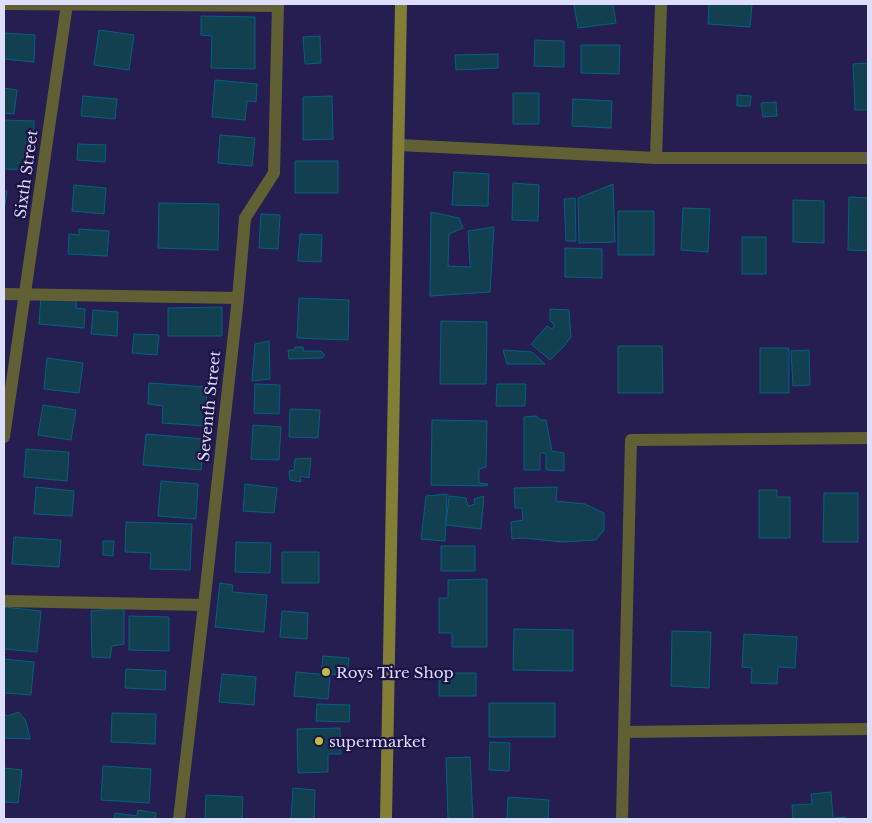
<svg xmlns="http://www.w3.org/2000/svg" width="872" height="823" font-family="'Libre Baskerville',serif">
<style>
.building{fill:#134051;stroke:#01627f}
.lines{fill:none;stroke-linecap:round;stroke-linejoin:round}
.minor{stroke:#616034;stroke-width:12}
.secondary{stroke:#827e36;stroke-width:12}
.poi-dot{fill:#c3bd3e;stroke:#1d1345;stroke-width:2}
.labels{text-anchor:middle;dominant-baseline:central;stroke-width:4.5;stroke-linejoin:round;paint-order:stroke}
.street-label{font-size:15px;fill:#ddddfd;stroke:#1d1345}
.poi-label{font-size:15px;fill:#ddddfd;stroke:#1d1345;text-anchor:start}
</style>
<rect width="100%" height="100%" fill="#261e50"/>
<path class="building" d="M 574,4 L 613,4 L 616,23 L 578,28 Z
M 709,4 L 752,4 L 750,27 L 708,24 Z
M 201,16 L 255,17 L 255,69 L 211,68 L 212,36 L 201,35 Z
M 99,30 L 134,35 L 129,70 L 94,65 Z
M 4,33 L 35,35 L 34,62 L 4,59 Z
M 320,36 L 321,63 L 305,64 L 303,37 Z
M 535,40 L 564,41 L 564,67 L 534,66 Z
M 581,45 L 620,45 L 619,74 L 581,73 Z
M 498,54 L 498,68 L 456,70 L 455,55 Z
M 868,63 L 868,110 L 855,110 L 853,64 Z
M 215,80 L 257,84 L 256,102 L 247,101 L 245,120 L 212,117 Z
M 4,88 L 17,90 L 14,114 L 4,113 Z
M 513,93 L 539,93 L 539,124 L 513,124 Z
M 737,95 L 751,96 L 750,106 L 737,106 Z
M 83,96 L 117,99 L 115,119 L 81,116 Z
M 332,96 L 333,139 L 303,140 L 303,97 Z
M 573,99 L 612,101 L 611,128 L 572,126 Z
M 776,102 L 777,116 L 763,117 L 761,103 Z
M 4,120 L 34,121 L 33,170 L 4,169 Z
M 220,135 L 255,138 L 252,166 L 218,163 Z
M 78,144 L 106,145 L 105,162 L 77,160 Z
M 295,161 L 338,161 L 338,193 L 295,193 Z
M 454,172 L 489,174 L 488,206 L 452,205 Z
M 513,183 L 539,185 L 538,221 L 512,220 Z
M 613,184 L 615,242 L 579,243 L 578,198 Z
M 74,185 L 106,188 L 104,214 L 72,211 Z
M 4,191 L 7,191 L 4,210 Z
M 849,197 L 868,198 L 868,251 L 848,250 Z
M 575,198 L 576,241 L 566,241 L 564,199 Z
M 793,200 L 824,201 L 824,243 L 793,242 Z
M 159,203 L 219,204 L 218,250 L 158,248 Z
M 683,208 L 710,209 L 708,252 L 681,250 Z
M 618,211 L 654,211 L 654,255 L 618,255 Z
M 431,212 L 459,218 L 463,228 L 449,234 L 448,266 L 471,267 L 470,264 L 468,231 L 494,227 L 490,292 L 430,296 Z
M 261,214 L 280,215 L 278,249 L 259,248 Z
M 79,229 L 109,231 L 107,256 L 68,254 L 69,234 L 79,235 Z
M 300,234 L 322,235 L 321,262 L 298,261 Z
M 742,237 L 766,237 L 766,274 L 742,274 Z
M 565,248 L 602,249 L 602,278 L 565,277 Z
M 41,296 L 77,298 L 76,308 L 85,309 L 84,328 L 39,324 Z
M 299,298 L 349,300 L 348,340 L 297,338 Z
M 222,307 L 222,336 L 168,336 L 168,308 Z
M 550,309 L 569,310 L 571,337 L 564,346 L 550,360 L 531,344 L 547,326 L 552,329 L 554,326 L 552,322 L 550,321 Z
M 93,310 L 118,312 L 117,336 L 91,334 Z
M 441,321 L 487,322 L 486,384 L 440,384 Z
M 134,334 L 159,335 L 157,355 L 132,353 Z
M 269,341 L 270,379 L 252,381 L 255,344 Z
M 618,346 L 662,346 L 663,393 L 618,393 Z
M 295,347 L 303,347 L 303,351 L 321,351 L 325,355 L 322,358 L 289,359 L 288,350 L 294,350 Z
M 760,348 L 789,348 L 789,393 L 760,393 Z
M 503,350 L 532,352 L 545,364 L 507,364 Z
M 809,350 L 810,385 L 793,386 L 791,351 Z
M 47,358 L 83,363 L 79,393 L 44,389 Z
M 149,383 L 207,387 L 205,426 L 162,423 L 163,406 L 148,404 Z
M 255,384 L 280,385 L 279,414 L 254,413 Z
M 497,384 L 526,384 L 525,406 L 496,406 Z
M 43,405 L 76,410 L 71,440 L 38,435 Z
M 290,409 L 320,410 L 318,438 L 289,437 Z
M 537,416 L 540,420 L 546,420 L 552,451 L 564,453 L 564,471 L 546,470 L 546,453 L 540,453 L 540,470 L 524,470 L 524,417 Z
M 432,420 L 487,421 L 486,467 L 479,469 L 479,483 L 488,484 L 487,486 L 431,485 Z
M 253,425 L 281,427 L 279,460 L 251,459 Z
M 146,434 L 204,439 L 201,470 L 143,465 Z
M 26,449 L 69,452 L 67,481 L 24,477 Z
M 311,458 L 309,478 L 300,476 L 301,482 L 290,480 L 289,471 L 294,470 L 295,459 Z
M 161,481 L 198,484 L 196,519 L 158,516 Z
M 245,484 L 277,488 L 274,513 L 243,511 Z
M 36,487 L 74,491 L 72,516 L 34,514 Z
M 557,487 L 556,501 L 585,504 L 604,513 L 604,530 L 596,540 L 563,542 L 523,538 L 512,539 L 511,522 L 523,520 L 522,508 L 515,508 L 514,488 Z
M 759,490 L 777,490 L 777,497 L 790,497 L 790,538 L 759,538 Z
M 824,493 L 858,493 L 858,542 L 823,542 Z
M 447,494 L 445,541 L 421,539 L 426,496 Z
M 449,496 L 466,498 L 468,506 L 475,504 L 474,499 L 484,496 L 481,529 L 446,525 Z
M 126,522 L 192,524 L 190,570 L 150,569 L 151,553 L 125,552 Z
M 14,537 L 61,540 L 59,567 L 12,564 Z
M 103,541 L 114,541 L 113,556 L 103,555 Z
M 236,542 L 271,543 L 270,573 L 235,572 Z
M 441,546 L 475,546 L 475,571 L 441,571 Z
M 282,552 L 319,552 L 319,583 L 282,583 Z
M 487,579 L 487,647 L 452,647 L 452,633 L 439,633 L 439,598 L 448,598 L 448,580 Z
M 220,583 L 233,585 L 232,592 L 267,595 L 264,632 L 215,627 Z
M 4,607 L 41,611 L 37,652 L 4,649 Z
M 124,608 L 124,644 L 112,646 L 110,658 L 92,657 L 91,611 Z
M 282,611 L 308,613 L 307,639 L 280,637 Z
M 129,616 L 169,617 L 169,651 L 129,650 Z
M 514,629 L 573,630 L 573,671 L 513,670 Z
M 672,631 L 711,632 L 709,688 L 671,686 Z
M 744,634 L 797,637 L 795,668 L 778,667 L 777,684 L 751,683 L 752,668 L 742,667 Z
M 323,656 L 349,658 L 347,676 L 321,673 Z
M 4,659 L 34,662 L 31,695 L 4,693 Z
M 126,669 L 166,671 L 165,690 L 125,688 Z
M 296,672 L 330,675 L 328,699 L 294,696 Z
M 439,673 L 476,673 L 476,696 L 439,696 Z
M 222,674 L 256,677 L 254,705 L 219,702 Z
M 489,703 L 555,703 L 555,737 L 489,737 Z
M 317,704 L 350,705 L 349,722 L 316,721 Z
M 19,712 L 26,721 L 30,739 L 4,738 L 4,713 L 7,716 Z
M 112,713 L 156,714 L 155,744 L 111,742 Z
M 340,728 L 341,754 L 328,754 L 328,772 L 298,773 L 297,729 Z
M 490,742 L 510,743 L 509,771 L 489,770 Z
M 470,757 L 473,819 L 448,819 L 446,758 Z
M 103,766 L 151,769 L 149,803 L 101,800 Z
M 4,768 L 22,770 L 18,803 L 4,802 Z
M 293,788 L 315,790 L 314,819 L 291,819 Z
M 831,792 L 833,818 L 845,817 L 846,819 L 793,819 L 792,805 L 812,804 L 811,794 Z
M 206,795 L 243,797 L 242,819 L 205,819 Z
M 508,797 L 549,800 L 548,819 L 507,819 Z
M 138,810 L 156,813 L 155,819 L 114,819 L 115,813 L 137,816 Z"/>
<g class="lines">
<path class="minor" d="M 4,4 L 278,6
M 399,145 L 656,158 L 868,158
M 656,158 L 661,4
M 4,294 L 238,298
M 4,437 L 67,4
M 4,601 L 204,605
M 624,732 L 868,729
M 179,819 L 204,605 L 238,298 L 245,218 L 274,173 L 278,4
M 622,819 L 631,440 L 868,438"/>
<path class="secondary" d="M 386,819 L 401,4"/>
</g>
<g class="poi-dot">
<circle cx="326" cy="672" r="5"/>
<circle cx="319" cy="741" r="5"/>
</g>
<g class="labels">
<g class="street-label">
<text transform="translate(26 174) rotate(-82)">Sixth Street</text>
<text transform="translate(209 406) rotate(-84)">Seventh Street</text>
</g>
<g class="poi-label">
<text x="336" y="672">Roys Tire Shop</text>
<text x="329" y="741">supermarket</text>
</g>
</g>
<rect width="872" height="823" fill="none" stroke="#ddddfd" stroke-width="10"/>
</svg>
